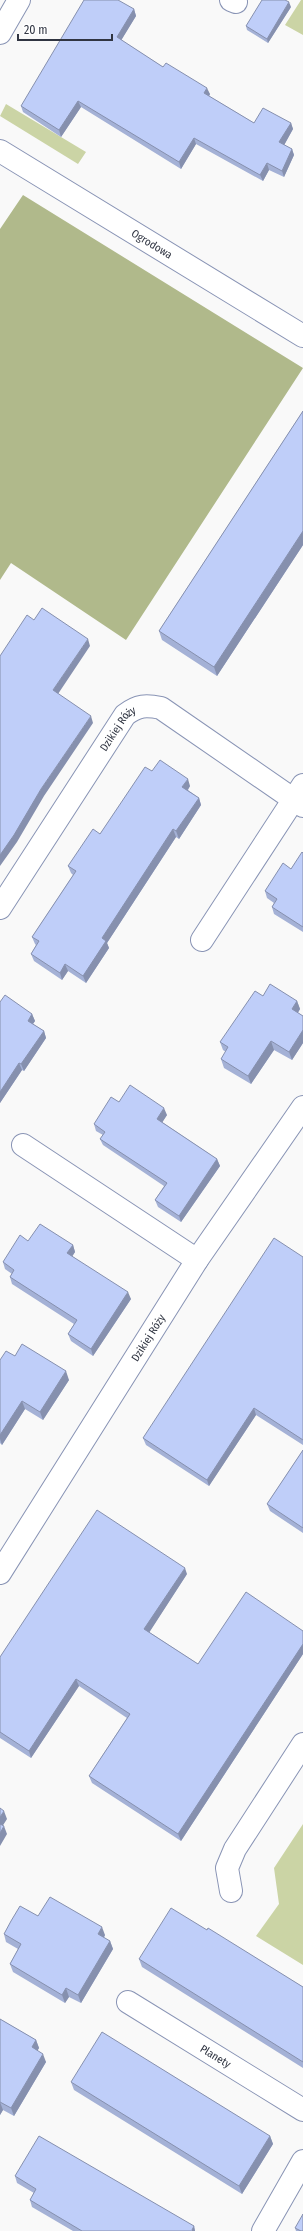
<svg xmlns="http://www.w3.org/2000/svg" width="303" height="2231" font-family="'Fira Sans Condensed',sans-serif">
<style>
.green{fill:#cbd4a5}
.forest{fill:#b0b98b}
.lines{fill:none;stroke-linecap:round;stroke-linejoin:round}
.minor-casing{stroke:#8994b5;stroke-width:24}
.minor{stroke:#fff;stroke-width:22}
.wall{fill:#a4b1d6}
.shaded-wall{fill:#8690ae}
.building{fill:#bfcef9;stroke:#8690ae}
.labels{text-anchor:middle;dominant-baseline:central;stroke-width:3;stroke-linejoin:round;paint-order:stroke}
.street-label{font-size:11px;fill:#303542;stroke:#fff}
</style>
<rect width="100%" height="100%" fill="#f9f9f9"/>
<path class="green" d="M 301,0 L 303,0 L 303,35 L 285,25 Z
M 6,104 L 86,152 L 78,164 L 0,116 Z
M 303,1824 L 303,1965 L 256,1936 L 279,1904 L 274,1868 Z"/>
<path class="forest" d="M 23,195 L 303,368 L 126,640 L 11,563 L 0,580 L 0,229 Z"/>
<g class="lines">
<defs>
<g id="minor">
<path d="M 231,0 L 236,2"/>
<path d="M 0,33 L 19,0"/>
<path id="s1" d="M 0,151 L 303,336"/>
<path id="s2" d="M 0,908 L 125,715 C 138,705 146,705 161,708 L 303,806"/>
<path d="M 202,940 L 303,785"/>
<path d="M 23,1145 L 197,1260"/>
<path id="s3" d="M 0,1573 L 197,1260 L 303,1107"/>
<path d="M 231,1891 L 227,1868 L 235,1849 L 303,1744"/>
<path id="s4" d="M 128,2002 L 303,2110"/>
<path d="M 263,2231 L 303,2161"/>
</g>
</defs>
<use href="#minor" class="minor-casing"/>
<use href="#minor" class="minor"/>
</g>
<path class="wall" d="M 291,7 L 268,43 L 247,30 L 246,26 Z
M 134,9 L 136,16 L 121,40 L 163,67 L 210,94 L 209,96 L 254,123 L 291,123 L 293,129 L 284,145 L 292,149 L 294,155 L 284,177 L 269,170 L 263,181 L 196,144 L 181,169 L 81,107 L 61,137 L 23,112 L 21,106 Z
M 303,411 L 303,545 L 217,676 L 162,640 L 159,631 Z
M 152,771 L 190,786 L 188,790 L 199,798 L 201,805 L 179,839 L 176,837 L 107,943 L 109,948 L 86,983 L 68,971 L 62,980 L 34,961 L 31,954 L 36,945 L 35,944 L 32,937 L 73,875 L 71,873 L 68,866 L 100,834 Z
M 303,853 L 303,932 L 274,914 L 272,907 L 274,903 L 267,898 L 265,891 L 291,869 Z
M 263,996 L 297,1001 L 300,1009 L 298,1013 L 303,1016 L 303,1043 L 292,1060 L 274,1050 L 251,1084 L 224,1068 L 221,1059 L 226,1052 L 223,1050 L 220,1042 Z
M 0,1002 L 32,1014 L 35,1021 L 33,1024 L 44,1031 L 46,1038 L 24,1071 L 22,1070 L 0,1103 Z
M 119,1102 L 167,1115 L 162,1122 L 217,1159 L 220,1166 L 181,1222 L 158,1207 L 155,1200 L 164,1186 L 103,1145 L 100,1139 L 103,1135 L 96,1131 L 94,1124 Z
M 28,1241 L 73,1245 L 75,1252 L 72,1256 L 131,1299 L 93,1356 L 71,1341 L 68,1334 L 74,1324 L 12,1284 L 10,1277 L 12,1274 L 5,1269 L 3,1262 Z
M 303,1257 L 303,1445 L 256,1415 L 209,1486 L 146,1445 L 143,1438 Z
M 15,1356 L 69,1380 L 43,1420 L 25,1409 L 2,1445 L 0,1443 L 0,1360 Z
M 303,1450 L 303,1533 L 270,1511 L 267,1504 Z
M 187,1574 L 149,1632 L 198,1664 L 303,1631 L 303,1654 L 181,1841 L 92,1783 L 89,1776 L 127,1718 L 79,1686 L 31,1758 L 0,1738 L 0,1657 Z
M 38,1916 L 105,1935 L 104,1938 L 110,1941 L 113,1949 L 81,2003 L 69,1997 L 65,2003 L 13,1972 L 10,1964 L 18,1949 L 6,1942 L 4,1934 Z
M 207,1930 L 303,1987 L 303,2068 L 142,1967 L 139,1959 Z
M 0,2019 L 36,2040 L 39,2048 L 37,2051 L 46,2062 L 14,2116 L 3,2110 L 0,2115 Z
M 71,2082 L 270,2136 L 273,2144 L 242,2194 L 74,2090 Z
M 15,2176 L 194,2226 L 195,2231 L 73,2231 L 32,2207 L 30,2200 L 34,2193 L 17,2183 Z
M 295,2228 L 303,2231 L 296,2231 Z"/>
<path class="shaded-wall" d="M 289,2 L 291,7 L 268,43 L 267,39 Z
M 134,9 L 136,16 L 119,44 L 117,37 Z
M 207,88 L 210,94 L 207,100 L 204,93 Z
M 78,101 L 81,107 L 61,137 L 59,130 Z
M 291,123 L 293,129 L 282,149 L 279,142 Z
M 194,138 L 196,144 L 181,169 L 179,162 Z
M 292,149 L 294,155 L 284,177 L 282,171 Z
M 267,163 L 269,170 L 263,181 L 260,175 Z
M 303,531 L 303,545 L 217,676 L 214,667 Z
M 88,639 L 90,646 L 56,697 L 53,690 Z
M 91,716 L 93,723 L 44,796 L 17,842 L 0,866 L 0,855 L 41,789 Z
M 188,779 L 190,786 L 185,794 L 182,787 Z
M 199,798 L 201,805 L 179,839 L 176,831 Z
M 173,829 L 176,837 L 107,943 L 109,948 L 86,983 L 83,976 L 102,938 Z
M 65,964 L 68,971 L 62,980 L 60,973 Z
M 297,1001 L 300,1009 L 295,1017 L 292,1009 Z
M 32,1014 L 35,1021 L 30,1028 L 28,1021 Z
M 303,1030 L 303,1043 L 292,1060 L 289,1052 Z
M 44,1031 L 46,1038 L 24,1071 L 21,1064 Z
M 271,1041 L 274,1050 L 251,1084 L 248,1076 Z
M 19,1063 L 22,1070 L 0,1103 L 0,1092 Z
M 164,1108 L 167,1115 L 160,1126 L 157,1119 Z
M 217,1159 L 220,1166 L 181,1222 L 179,1216 Z
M 73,1245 L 75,1252 L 70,1260 L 67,1253 Z
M 128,1292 L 131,1299 L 93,1356 L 91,1349 Z
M 66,1371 L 69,1380 L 43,1420 L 40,1412 Z
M 22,1401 L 25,1409 L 2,1445 L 0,1439 L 0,1435 Z
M 254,1408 L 256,1415 L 209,1486 L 207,1480 Z
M 185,1568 L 187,1574 L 147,1636 L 144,1629 Z
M 303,1644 L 303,1654 L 181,1841 L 178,1834 Z
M 76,1679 L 79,1686 L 31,1758 L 29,1751 Z
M 4,1811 L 7,1819 L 0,1830 L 0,1817 Z
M 4,1826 L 7,1834 L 0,1846 L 0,1833 Z
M 102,1927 L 105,1935 L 101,1942 L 98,1934 Z
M 110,1941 L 113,1949 L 81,2003 L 78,1995 Z
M 66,1988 L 69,1997 L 65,2003 L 62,1995 Z
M 36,2040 L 39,2048 L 35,2055 L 32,2047 Z
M 43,2054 L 46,2062 L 14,2116 L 11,2108 Z
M 0,2102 L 3,2110 L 0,2115 Z
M 270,2136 L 273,2144 L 242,2194 L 239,2186 Z
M 194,2226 L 195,2231 L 192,2231 L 192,2230 Z"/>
<path class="building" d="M 84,0 L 118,0 L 134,9 L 117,37 L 163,67 L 166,63 L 207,88 L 204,93 L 254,123 L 263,108 L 291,123 L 279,142 L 292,149 L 282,171 L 267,163 L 260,175 L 194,138 L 179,162 L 78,101 L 59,130 L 21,106 Z
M 262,0 L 285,0 L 289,2 L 267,39 L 246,26 Z
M 303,411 L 303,531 L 214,667 L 159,631 Z
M 42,608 L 88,639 L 53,690 L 91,716 L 41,789 L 14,835 L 0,855 L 0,656 L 27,615 L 34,620 Z
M 160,760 L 188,779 L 182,787 L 199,798 L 176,831 L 173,829 L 102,938 L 106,941 L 83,976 L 65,964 L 60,973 L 31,954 L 39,941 L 32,937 L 76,871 L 68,866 L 93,829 L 100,834 L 145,767 L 152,771 Z
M 302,852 L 303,853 L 303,927 L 272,907 L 277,899 L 265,891 L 283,863 L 291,869 Z
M 270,984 L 297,1001 L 292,1009 L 303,1016 L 303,1030 L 289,1052 L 271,1041 L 248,1076 L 221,1059 L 228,1047 L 220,1042 L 255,991 L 263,996 Z
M 5,995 L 32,1014 L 28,1021 L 44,1031 L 21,1064 L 19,1063 L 0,1092 L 0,1002 Z
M 130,1085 L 164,1108 L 157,1119 L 217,1159 L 179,1216 L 155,1200 L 167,1183 L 100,1139 L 105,1132 L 94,1124 L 111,1097 L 119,1102 Z
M 40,1224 L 73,1245 L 67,1253 L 128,1292 L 91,1349 L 68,1334 L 77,1320 L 10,1277 L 14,1270 L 3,1262 L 20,1235 L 28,1241 Z
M 274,1238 L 303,1257 L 303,1440 L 254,1408 L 207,1480 L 143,1438 Z
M 22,1344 L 66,1371 L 40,1412 L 22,1401 L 0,1435 L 0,1360 L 6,1351 L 15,1356 Z
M 303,1450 L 303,1528 L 267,1504 Z
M 97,1510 L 185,1568 L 144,1629 L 198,1664 L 246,1592 L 303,1631 L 303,1644 L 178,1834 L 89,1776 L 130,1714 L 76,1679 L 29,1751 L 0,1732 L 0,1657 Z
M 0,1808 L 4,1811 L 0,1817 Z
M 0,1824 L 4,1826 L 0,1833 Z
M 50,1897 L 102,1927 L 98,1934 L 110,1941 L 78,1995 L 66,1988 L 62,1995 L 10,1964 L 21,1944 L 4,1934 L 11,1921 L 20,1906 L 38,1916 Z
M 171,1908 L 207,1930 L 208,1928 L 303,1987 L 303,2062 L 139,1959 Z
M 0,2019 L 36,2040 L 32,2047 L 43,2054 L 11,2108 L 0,2102 Z
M 102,2032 L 270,2136 L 239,2186 L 71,2082 Z
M 39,2136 L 194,2226 L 192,2230 L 193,2231 L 82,2231 L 30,2200 L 36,2189 L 15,2176 Z
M 303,2214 L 303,2231 L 301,2231 L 295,2228 Z"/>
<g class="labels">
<g class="street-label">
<text stroke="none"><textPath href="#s1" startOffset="178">Ogrodowa</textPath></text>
<text stroke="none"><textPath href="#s2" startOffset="215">Dzikiej Róży</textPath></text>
<text stroke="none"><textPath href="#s3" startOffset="278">Dzikiej Róży</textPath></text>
<text stroke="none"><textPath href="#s4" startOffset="103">Planety</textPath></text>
</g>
</g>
<path d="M18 34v6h94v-6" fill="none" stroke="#303542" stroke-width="2"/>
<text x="24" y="34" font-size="12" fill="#303542" stroke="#ffffff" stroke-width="3" paint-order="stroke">20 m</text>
</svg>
